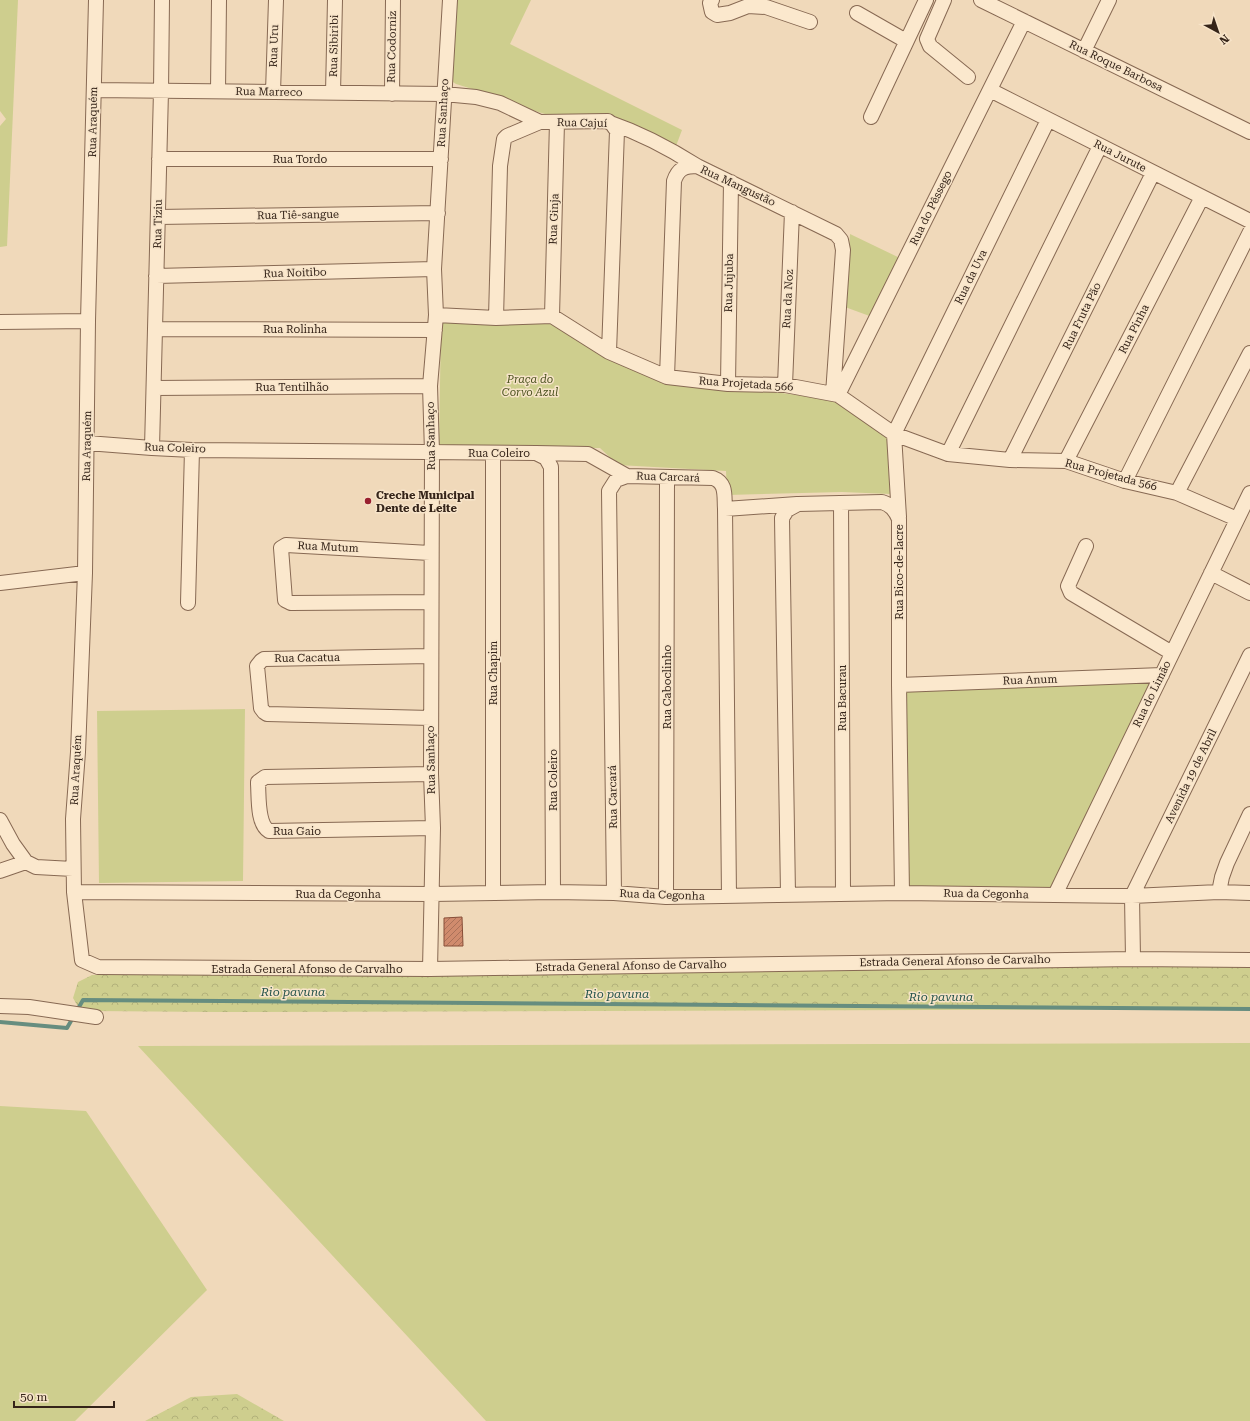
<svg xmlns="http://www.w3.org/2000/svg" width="1250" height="1421" font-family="'Roboto Serif',serif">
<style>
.green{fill:#cece8e}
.forest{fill:url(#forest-crowns)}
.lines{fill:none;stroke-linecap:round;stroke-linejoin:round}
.stream{stroke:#668d7f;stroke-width:4}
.building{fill:url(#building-hatch);stroke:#874e38}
.minor-casing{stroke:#876953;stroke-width:16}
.minor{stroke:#fbe8cd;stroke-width:14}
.poi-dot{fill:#99202f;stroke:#f7e4c9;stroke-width:1.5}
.labels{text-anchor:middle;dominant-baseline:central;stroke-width:3;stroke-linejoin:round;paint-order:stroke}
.street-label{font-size:11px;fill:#352419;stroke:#f7e4c9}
.park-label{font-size:11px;font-style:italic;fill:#4b521f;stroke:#f7e4c9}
.poi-label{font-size:11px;font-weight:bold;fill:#352419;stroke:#f7e4c9;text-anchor:start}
.water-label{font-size:12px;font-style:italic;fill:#28564d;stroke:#f7e4c9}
</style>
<defs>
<pattern id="forest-crowns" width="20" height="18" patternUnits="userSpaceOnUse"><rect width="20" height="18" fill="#cece8e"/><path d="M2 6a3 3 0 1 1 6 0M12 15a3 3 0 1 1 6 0" fill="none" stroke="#b2b17a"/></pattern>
<pattern id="building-hatch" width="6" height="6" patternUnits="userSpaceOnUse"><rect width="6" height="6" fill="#d08b6d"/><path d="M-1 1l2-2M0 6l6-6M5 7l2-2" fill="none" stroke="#aa7159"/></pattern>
</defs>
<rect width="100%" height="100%" fill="#f0d9ba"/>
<path class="green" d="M 0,0 L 18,0 L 7,246 L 0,247 L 0,126 L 6,119 L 0,111 Z
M 455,0 L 531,0 L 510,44 L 682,130 L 676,146 L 613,120 L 558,118 L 532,110 L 498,97 L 456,84 L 450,80 Z
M 850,234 L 904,260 L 875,318 L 845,307 Z
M 441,322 L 548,323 L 569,333 L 618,363 L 666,384 L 718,390 L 765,391 L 829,399 L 839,403 L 887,436 L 890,494 L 842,492 L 727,495 L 726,471 L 618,465 L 600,448 L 439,447 Z
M 1156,679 L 1053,892 L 904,889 L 901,688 Z
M 245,709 L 243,881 L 99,883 L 97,711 Z
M 1250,1043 L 1250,1421 L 486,1421 L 138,1046 Z
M 0,1106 L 86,1111 L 207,1290 L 75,1421 L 0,1421 Z"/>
<path class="forest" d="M 1130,964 L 1250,965 L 1250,1009 L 215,1012 L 91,1011 L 77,1005 L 73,998 L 78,982 L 92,975 L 429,973 Z
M 237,1394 L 284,1421 L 145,1421 L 191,1397 Z"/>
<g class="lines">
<path class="stream" d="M 0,1022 L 67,1028 L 83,1000 L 1250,1009"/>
</g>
<path class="building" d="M 462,917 L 463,946 L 444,946 L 444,918 Z"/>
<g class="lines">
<defs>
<path id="minor" d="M 96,0 L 88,321 L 85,573 L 78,752 L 73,819 L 74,892 L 82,960 L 98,967 L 430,969 L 1133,959 L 1250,960
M 712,0 L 710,3 L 712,12 L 717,15 L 730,13 L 748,6 L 766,7 L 810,22
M 944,0 L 927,39 L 930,46 L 968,77
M 981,0 L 1250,132
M 857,13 L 906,41
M 1084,51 L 1109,0
M 94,90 L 444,94 L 476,97 L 500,103 L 540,122
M 990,90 L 1250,221
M 218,91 L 219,0
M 273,92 L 276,0
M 333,93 L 335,0
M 392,94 L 393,0
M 871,117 L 926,0
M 608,122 C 640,133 669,148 697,166
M 159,159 L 441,159
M 158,217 L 438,213
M 156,276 L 434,269
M 436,315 L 496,318 L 552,316 L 609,352 L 667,377 L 728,384 L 785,385 L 838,395 L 894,434 L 948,454 L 1010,460 L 1066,461 L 1125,481 L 1177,493 L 1237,519
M 552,316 L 557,122
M 496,318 L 500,166 L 504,139 L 507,136 L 540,122 L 608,121 L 612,124 L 617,131 L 609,352
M 0,322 L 88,321
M 155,329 L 435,330
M 667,377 L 674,181 C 678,169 684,166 697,166 L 836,234 L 841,240 L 843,250 L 833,394
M 728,384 L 731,182
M 785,385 L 792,212
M 154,388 L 430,386
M 838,395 L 1024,21
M 87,443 L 152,448 L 192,450 L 536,453 L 546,458 L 551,467 L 553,892
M 152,448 L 161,91 L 162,0
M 493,453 L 493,893
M 536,453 L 588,454 L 627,476
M 948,454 L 1100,146
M 1010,460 L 1153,173
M 1066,461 L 1202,197
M 1125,481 L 1250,232
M 1177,493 L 1250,353
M 841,503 L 843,894
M 725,509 L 797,504
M 899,517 L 894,434 L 1048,120
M 1086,546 L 1068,586 L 1071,593 L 1172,653
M 1211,573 L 1250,593
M 0,583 L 85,573
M 430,602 L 291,603 L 285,600 L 281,548 L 286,545 L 430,553
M 188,603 L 192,450
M 430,656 L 264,659 L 261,661 L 257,666 L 261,708 L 264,712 L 267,714 L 431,718
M 899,685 L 1162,675
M 431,774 L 265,777 L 258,782 L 258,784 C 259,797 257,824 269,831 L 433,828
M 0,820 L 13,844 L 26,862
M 0,871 L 26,862 L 36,867 L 73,869
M 74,892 L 432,894 L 553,892 L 614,893 L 666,897 L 902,893 L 1132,896 L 1219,892 L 1250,893
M 1219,892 L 1222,877 L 1227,863 L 1250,814
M 614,893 L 609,491 L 616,480 L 627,476 L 713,478 C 727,483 724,496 725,509 L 729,896
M 788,894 L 782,518 L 787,510 L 798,504 L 882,502 C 891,505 895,510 899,519 L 899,685 L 902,893
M 1055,895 L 1250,493
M 666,897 L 667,477
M 1133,959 L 1132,896 L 1250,655
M 430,969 L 433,828 L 431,774 L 432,452 L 430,386 L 436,315 L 434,269 L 450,0
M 0,1006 L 29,1007 L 96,1017"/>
</defs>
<use href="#minor" class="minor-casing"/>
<use href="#minor" class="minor"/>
</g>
<circle class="poi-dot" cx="368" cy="501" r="4"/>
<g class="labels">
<g class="street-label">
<text transform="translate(274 46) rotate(-88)">Rua Uru</text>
<text transform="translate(334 46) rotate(-89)">Rua Sibiribi</text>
<text transform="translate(392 47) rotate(-89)">Rua Codorniz</text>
<text transform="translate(1116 66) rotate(26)">Rua Roque Barbosa</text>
<text transform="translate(269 92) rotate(1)">Rua Marreco</text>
<text transform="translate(443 113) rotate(-87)">Rua Sanhaço</text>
<text transform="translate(93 122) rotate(-89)">Rua Araquém</text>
<text transform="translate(582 123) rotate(1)">Rua Cajuí</text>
<text transform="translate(1120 156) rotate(27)">Rua Jurute</text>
<text x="300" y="159">Rua Tordo</text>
<text transform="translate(738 186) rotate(25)">Rua Mangustão</text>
<text transform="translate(931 208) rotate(-64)">Rua do Pêssego</text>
<text transform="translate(298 215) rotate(-1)">Rua Tiê-sangue</text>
<text transform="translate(554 219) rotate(-88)">Rua Ginja</text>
<text transform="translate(158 224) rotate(-89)">Rua Tiziu</text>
<text transform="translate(295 273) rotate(-2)">Rua Noitibo</text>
<text transform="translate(971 277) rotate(-64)">Rua da Uva</text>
<text transform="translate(729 283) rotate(-89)">Rua Jujuba</text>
<text transform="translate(788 299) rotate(-87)">Rua da Noz</text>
<text transform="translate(1082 316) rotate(-64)">Rua Fruta Pão</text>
<text x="295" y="329">Rua Rolinha</text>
<text transform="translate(1134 329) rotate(-63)">Rua Pinha</text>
<text transform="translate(746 384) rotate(4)">Rua Projetada 566</text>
<text x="292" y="387">Rua Tentilhão</text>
<text transform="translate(431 436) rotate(-91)">Rua Sanhaço</text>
<text transform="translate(87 446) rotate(-89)">Rua Araquém</text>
<text transform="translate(175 448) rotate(2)">Rua Coleiro</text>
<text x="499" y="453">Rua Coleiro</text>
<text transform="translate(1111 475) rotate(15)">Rua Projetada 566</text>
<text transform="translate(668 477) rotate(2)">Rua Carcará</text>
<text transform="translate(328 547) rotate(3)">Rua Mutum</text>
<text transform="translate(899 572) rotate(-90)">Rua Bico-de-lacre</text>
<text transform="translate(307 658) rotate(-1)">Rua Cacatua</text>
<text transform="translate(493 673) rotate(-90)">Rua Chapim</text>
<text transform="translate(1030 680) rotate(-2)">Rua Anum</text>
<text transform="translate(667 687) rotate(-90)">Rua Caboclinho</text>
<text transform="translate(1152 694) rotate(-64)">Rua do Limão</text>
<text transform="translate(842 698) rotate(-90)">Rua Bacurau</text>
<text transform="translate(431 760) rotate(-91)">Rua Sanhaço</text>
<text transform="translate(76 770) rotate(-87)">Rua Araquém</text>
<text transform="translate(1191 776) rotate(-64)">Avenida 19 de Abril</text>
<text transform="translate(553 780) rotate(-90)">Rua Coleiro</text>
<text transform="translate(613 797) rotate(-91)">Rua Carcará</text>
<text x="297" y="831">Rua Gaio</text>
<text x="338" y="894">Rua da Cegonha</text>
<text transform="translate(986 894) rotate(1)">Rua da Cegonha</text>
<text transform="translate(662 895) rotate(2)">Rua da Cegonha</text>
<text transform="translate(955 961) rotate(-1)">Estrada General Afonso de Carvalho</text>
<text transform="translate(631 966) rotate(-1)">Estrada General Afonso de Carvalho</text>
<text x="307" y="969">Estrada General Afonso de Carvalho</text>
</g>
<g class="park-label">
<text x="530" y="379">Praça do<tspan x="530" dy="13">Corvo Azul</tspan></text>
</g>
<g class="poi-label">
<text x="376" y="495">Creche Municipal<tspan x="376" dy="13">Dente de Leite</tspan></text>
</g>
<g class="water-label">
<text x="293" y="992">Rio pavuna</text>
<text x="617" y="994">Rio pavuna</text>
<text x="941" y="997">Rio pavuna</text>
</g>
</g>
<g transform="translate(1218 32) rotate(140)" stroke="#f7e4c9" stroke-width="3" paint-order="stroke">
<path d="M0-3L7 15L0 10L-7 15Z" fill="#352419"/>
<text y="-6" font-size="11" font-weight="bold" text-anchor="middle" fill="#352419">N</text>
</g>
<path d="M14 1401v6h100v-6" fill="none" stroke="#352419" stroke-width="2"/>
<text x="20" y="1401" font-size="12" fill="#352419" stroke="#f7e4c9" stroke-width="3" paint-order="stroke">50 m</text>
</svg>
